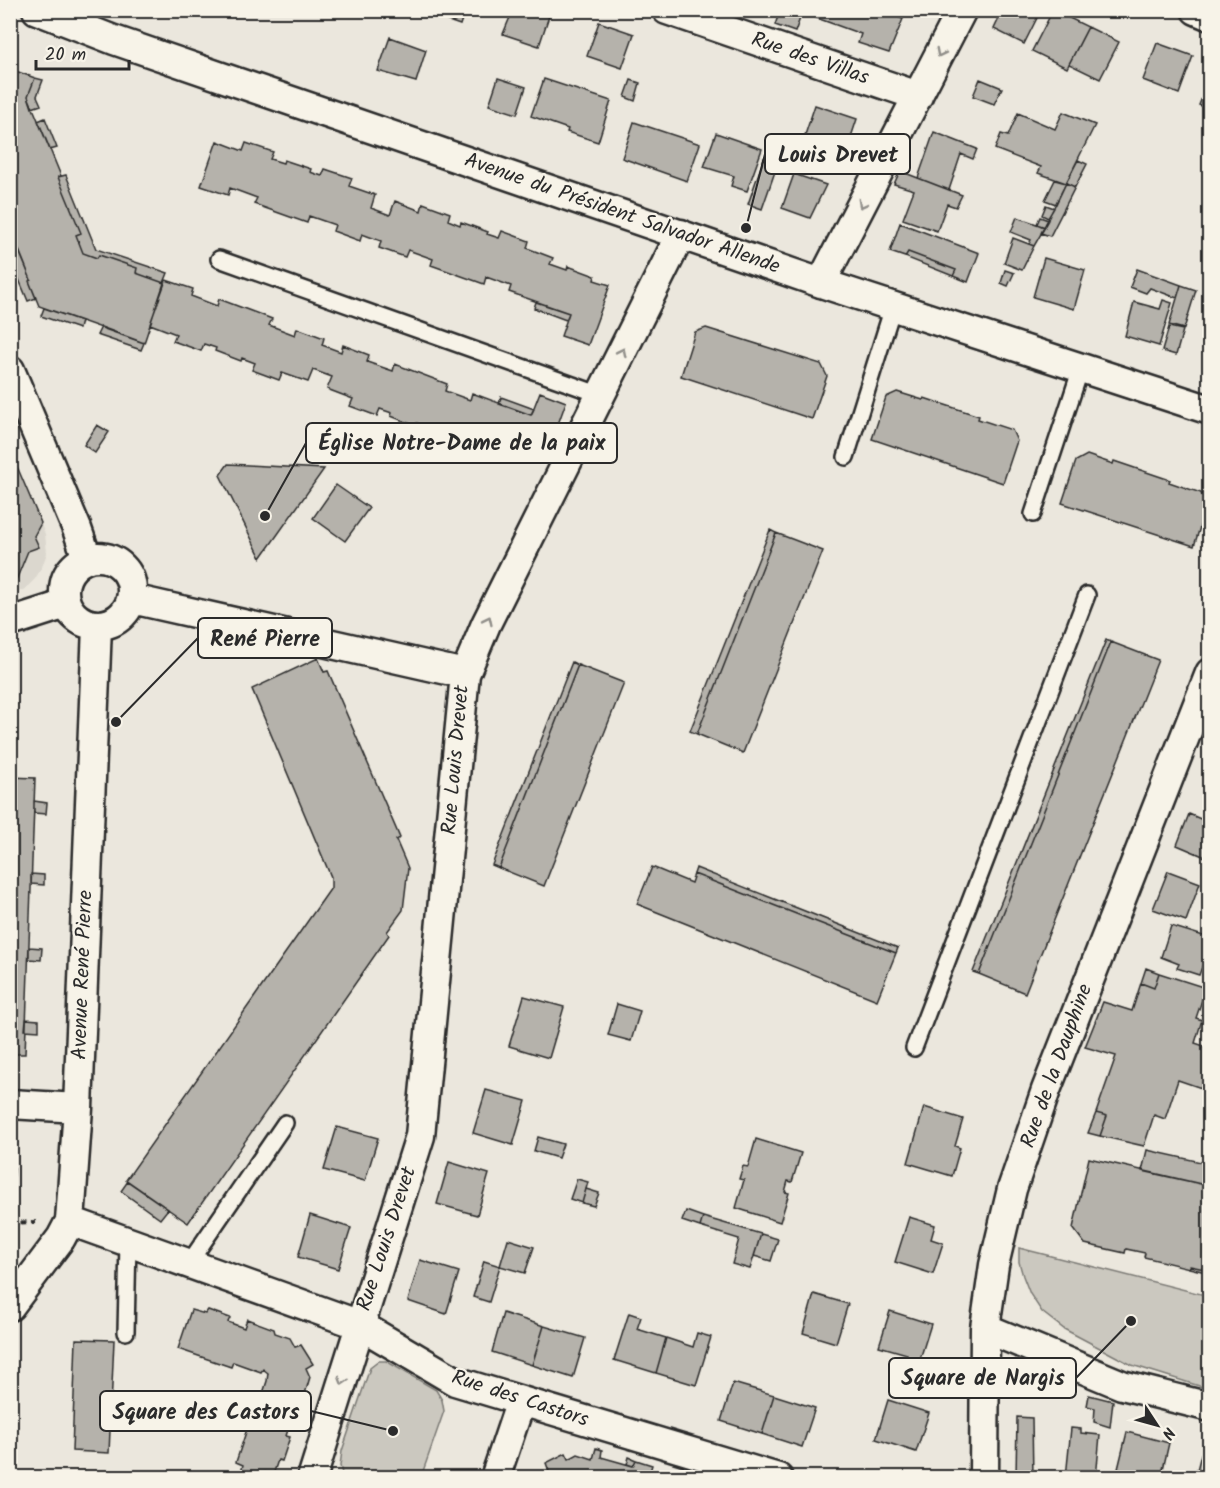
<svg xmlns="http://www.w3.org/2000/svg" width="1220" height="1488" font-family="Kalam,sans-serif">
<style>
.built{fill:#dbd7ce}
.green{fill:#cbc8bf;stroke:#7b7a75;stroke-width:1.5}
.building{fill:#b5b2ab;stroke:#2b2b2b;stroke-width:1.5}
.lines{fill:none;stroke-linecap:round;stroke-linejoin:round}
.lane-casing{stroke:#2b2b2b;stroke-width:20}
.street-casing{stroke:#2b2b2b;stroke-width:33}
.path{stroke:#2b2b2b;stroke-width:4;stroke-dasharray:6 4.5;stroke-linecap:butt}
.lane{stroke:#f7f3e8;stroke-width:15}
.street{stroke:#f7f3e8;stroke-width:28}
.oneway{stroke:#918f8a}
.labels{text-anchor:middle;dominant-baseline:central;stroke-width:4.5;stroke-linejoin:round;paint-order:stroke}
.street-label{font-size:21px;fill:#2b2b2b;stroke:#f7f3e8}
.leader{fill:none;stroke:#2b2b2b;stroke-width:2}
.callout-dot{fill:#2b2b2b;stroke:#f7f3e8;stroke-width:2}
.callout{fill:#f7f3e8;stroke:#2b2b2b;stroke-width:2}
.callout-label{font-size:22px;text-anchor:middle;font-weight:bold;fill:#2b2b2b}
</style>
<rect width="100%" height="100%" fill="#ebe7dd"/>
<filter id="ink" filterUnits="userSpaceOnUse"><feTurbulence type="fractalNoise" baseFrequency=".0167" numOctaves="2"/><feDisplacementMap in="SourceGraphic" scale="12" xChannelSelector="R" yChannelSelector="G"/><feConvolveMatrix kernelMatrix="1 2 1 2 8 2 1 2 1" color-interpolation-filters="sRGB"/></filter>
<g filter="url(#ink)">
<path class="built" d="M 10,450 L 45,534 L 47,553 L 42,567 L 35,579 L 25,589 L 11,595 Z"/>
<path class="green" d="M 1019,1248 L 1209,1296 L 1209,1389 L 1132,1365 L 1064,1329 L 1042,1312 L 1030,1294 L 1023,1276 L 1019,1262 Z
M 379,1361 L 386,1361 L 436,1390 L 442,1400 L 444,1411 L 421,1477 L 343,1477 L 340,1466 L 342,1451 L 370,1368 Z"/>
<path class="building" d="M 425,10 L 465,10 L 460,25 L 425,13 Z
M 513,10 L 551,10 L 539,46 L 503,34 Z
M 780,10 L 803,10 L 795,32 L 775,25 Z
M 817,10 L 880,10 L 903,19 L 889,53 L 858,43 L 861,34 L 814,17 Z
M 1003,10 L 1041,10 L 1024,44 L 994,29 Z
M 1053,10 L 1088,27 L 1067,68 L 1032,51 Z
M 599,22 L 634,34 L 622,68 L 587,56 Z
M 1088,27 L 1119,42 L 1100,79 L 1069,64 Z
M 390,37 L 426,50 L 416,82 L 378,71 Z
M 1157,43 L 1193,56 L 1179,94 L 1143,80 Z
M 10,69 L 35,78 L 28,96 L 61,176 L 58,177 L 81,233 L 76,235 L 83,253 L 97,258 L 99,255 L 137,268 L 136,273 L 164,283 L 144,343 L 39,306 L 29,281 L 31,280 L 10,229 Z
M 35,78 L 43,80 L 37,96 L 41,105 L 32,108 L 28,96 Z
M 498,78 L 526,87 L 517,114 L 489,105 Z
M 1210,78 L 1210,109 L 1199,105 Z
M 544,79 L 611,101 L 598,142 L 567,132 L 568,129 L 531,116 Z
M 980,79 L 1002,88 L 994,104 L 973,96 Z
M 631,80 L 640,83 L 635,101 L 625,97 Z
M 815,105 L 857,119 L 845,155 L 803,141 Z
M 1063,112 L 1095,125 L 1066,183 L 1038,173 L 1041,167 L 995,149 L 1001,134 L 1008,136 L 1018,113 L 1055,129 Z
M 45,118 L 57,148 L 50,150 L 38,121 Z
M 634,122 L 700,144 L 687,181 L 622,158 Z
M 934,132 L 977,149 L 973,159 L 961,154 L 949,190 L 918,178 Z
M 716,133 L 762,149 L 747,191 L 731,186 L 734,176 L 704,167 Z
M 217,141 L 243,151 L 246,143 L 273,152 L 270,159 L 283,163 L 284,160 L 311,169 L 310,172 L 322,176 L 325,169 L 352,178 L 349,186 L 375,195 L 371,208 L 390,215 L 395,201 L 421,211 L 423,203 L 450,213 L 448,220 L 460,225 L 461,222 L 488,232 L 487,234 L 499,238 L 502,231 L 529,241 L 527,248 L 553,258 L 550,264 L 567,270 L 568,266 L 595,276 L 594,280 L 610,285 L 588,345 L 561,336 L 569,313 L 509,292 L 511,286 L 486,277 L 484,284 L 431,265 L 433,259 L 408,250 L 405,257 L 379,248 L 381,241 L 362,234 L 360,241 L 333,231 L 335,225 L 309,216 L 307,223 L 254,204 L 257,198 L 230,188 L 228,195 L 201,186 Z
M 764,158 L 778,163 L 762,209 L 748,204 Z
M 1078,160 L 1087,164 L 1075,187 L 1066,183 Z
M 900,171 L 962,195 L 956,207 L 947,204 L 937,231 L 903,219 L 914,190 L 894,184 Z
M 794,174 L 826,185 L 810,218 L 782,208 Z
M 66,175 L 96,249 L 168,273 L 164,283 L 136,273 L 137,268 L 99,255 L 97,258 L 83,253 L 76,235 L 81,233 L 58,177 Z
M 1055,180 L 1066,183 L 1056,204 L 1045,200 Z
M 1066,183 L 1075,187 L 1050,236 L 1041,233 Z
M 1046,205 L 1054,208 L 1048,218 L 1042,215 Z
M 1017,217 L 1045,227 L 1034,246 L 1029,244 L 1031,240 L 1011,232 Z
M 1040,217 L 1048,220 L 1044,227 L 1037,224 Z
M 900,223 L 979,253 L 968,282 L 953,276 L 956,270 L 908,252 L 905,257 L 890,252 Z
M 11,230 L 31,280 L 29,281 L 36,298 L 28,301 L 10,258 Z
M 1013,238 L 1034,246 L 1022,270 L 1004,263 Z
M 908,252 L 956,270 L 953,276 L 905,257 Z
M 1044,258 L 1085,270 L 1074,309 L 1033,297 Z
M 1137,269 L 1181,285 L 1177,298 L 1150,288 L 1146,293 L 1130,287 Z
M 1005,270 L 1014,273 L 1008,286 L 1001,283 Z
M 166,280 L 193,289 L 191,296 L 217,306 L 219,299 L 272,319 L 269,325 L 295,335 L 297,328 L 324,338 L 322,345 L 341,352 L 343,345 L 369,355 L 367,362 L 393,371 L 395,364 L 447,384 L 445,391 L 470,400 L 472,393 L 531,415 L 540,392 L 566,402 L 544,463 L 527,458 L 526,461 L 499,451 L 501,448 L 485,441 L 482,448 L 456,438 L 454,445 L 427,435 L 429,428 L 417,423 L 416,426 L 391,416 L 392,413 L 380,409 L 377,416 L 350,406 L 353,399 L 327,389 L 332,377 L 313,370 L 308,382 L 282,373 L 279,380 L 252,370 L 255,363 L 242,358 L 241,361 L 215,351 L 216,348 L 204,344 L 201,351 L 173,341 L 176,334 L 150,324 Z
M 1181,285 L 1196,290 L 1184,329 L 1169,325 Z
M 1163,300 L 1172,303 L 1159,346 L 1125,336 L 1134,302 L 1160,309 Z
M 536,302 L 569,313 L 566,320 L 534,308 Z
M 44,308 L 81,321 L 79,329 L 41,316 Z
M 101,327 L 144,343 L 141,350 L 97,335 Z
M 1169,327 L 1183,330 L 1176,355 L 1162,351 Z
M 706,328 L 821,364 L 827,376 L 812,419 L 681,376 L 695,332 Z
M 897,392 L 923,400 L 924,398 L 979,416 L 978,419 L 1012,430 L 1017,441 L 1003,483 L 872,439 L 886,397 Z
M 501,397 L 534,409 L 531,415 L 499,404 Z
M 97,425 L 109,432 L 95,453 L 84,445 Z
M 10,450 L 41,523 L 34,536 L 39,547 L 28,551 L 10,595 Z
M 1087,455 L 1113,464 L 1114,461 L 1170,480 L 1169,482 L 1201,493 L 1207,505 L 1194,546 L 1062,503 L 1076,461 Z
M 228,464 L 324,469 L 261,558 L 220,475 Z
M 336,485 L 369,508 L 345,541 L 313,518 Z
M 770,530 L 776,533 L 697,734 L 690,731 Z
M 776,533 L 823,551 L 743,753 L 697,734 Z
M 1106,640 L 1111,642 L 979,974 L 973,972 Z
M 1111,642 L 1158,660 L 1025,993 L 979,974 Z
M 318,658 L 324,672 L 328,671 L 400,838 L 396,840 L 408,868 L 403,910 L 387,932 L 389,935 L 188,1223 L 126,1180 L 331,888 L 331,877 L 252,689 Z
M 572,662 L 578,665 L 499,868 L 492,865 Z
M 578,665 L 624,683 L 544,886 L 499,868 Z
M 10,777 L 35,778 L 25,1054 L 10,1054 Z
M 34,801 L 47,803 L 46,814 L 34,813 Z
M 1189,814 L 1210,823 L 1210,859 L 1177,845 Z
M 652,867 L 691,883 L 694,874 L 896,953 L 877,1000 L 637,904 Z
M 696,868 L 898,948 L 896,953 L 694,874 Z
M 1168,871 L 1200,883 L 1186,921 L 1153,909 Z
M 31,874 L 44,875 L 44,885 L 31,884 Z
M 1171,926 L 1210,938 L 1210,946 L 1199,975 L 1177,968 L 1179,964 L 1161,957 Z
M 29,947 L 42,948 L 41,960 L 29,959 Z
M 1146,968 L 1159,973 L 1154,988 L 1141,983 Z
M 1159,973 L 1206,988 L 1196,1018 L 1202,1020 L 1195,1043 L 1210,1048 L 1210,1091 L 1178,1080 L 1165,1119 L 1154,1115 L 1144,1146 L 1100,1136 L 1107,1116 L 1096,1113 L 1116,1056 L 1085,1047 L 1103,1002 L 1132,1011 L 1141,983 L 1154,988 Z
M 524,996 L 564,1007 L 549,1058 L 509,1046 Z
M 617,1004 L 640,1011 L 631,1041 L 608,1035 Z
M 26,1019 L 39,1020 L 39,1031 L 25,1030 Z
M 486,1090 L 526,1101 L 513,1145 L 473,1133 Z
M 924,1107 L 963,1119 L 955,1146 L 960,1148 L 952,1176 L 908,1163 Z
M 1096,1113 L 1107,1116 L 1100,1136 L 1088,1133 Z
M 337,1127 L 378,1138 L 365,1181 L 324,1170 Z
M 538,1137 L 563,1144 L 558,1158 L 534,1151 Z
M 756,1139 L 801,1153 L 792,1182 L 788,1181 L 785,1192 L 789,1193 L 780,1222 L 736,1208 L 744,1180 L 739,1179 L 743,1166 L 748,1167 Z
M 1147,1150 L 1210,1164 L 1210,1186 L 1142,1171 Z
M 1089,1158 L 1210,1186 L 1210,1270 L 1190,1266 L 1189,1268 L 1144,1257 L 1145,1253 L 1126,1249 L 1125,1253 L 1085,1244 L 1073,1228 Z
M 449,1162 L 489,1174 L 477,1215 L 437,1204 Z
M 10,1168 L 14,1168 L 11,1207 L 10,1207 Z
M 577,1179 L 588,1182 L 582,1203 L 570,1199 Z
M 128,1181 L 168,1209 L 160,1219 L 121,1191 Z
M 586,1189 L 599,1193 L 594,1206 L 582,1203 Z
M 686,1211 L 703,1217 L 700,1227 L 682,1221 Z
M 310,1215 L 351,1228 L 338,1269 L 298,1257 Z
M 703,1217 L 761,1234 L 750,1269 L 732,1264 L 739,1239 L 700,1227 Z
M 909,1217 L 935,1225 L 931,1239 L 943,1243 L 933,1274 L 895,1262 Z
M 761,1234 L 778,1239 L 771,1261 L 754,1256 Z
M 508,1239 L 534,1247 L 525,1273 L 500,1266 Z
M 420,1260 L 459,1272 L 446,1314 L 408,1301 Z
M 484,1261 L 500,1266 L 489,1302 L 473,1297 Z
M 1190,1266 L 1210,1270 L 1210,1273 L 1189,1268 Z
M 814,1294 L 848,1304 L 836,1343 L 803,1333 Z
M 191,1310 L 205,1314 L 208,1310 L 230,1318 L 228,1322 L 244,1328 L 247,1319 L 274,1329 L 275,1333 L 290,1338 L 295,1347 L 301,1345 L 313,1364 L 306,1368 L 310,1377 L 305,1394 L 308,1395 L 299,1423 L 291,1420 L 286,1436 L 290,1437 L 282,1461 L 278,1460 L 273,1475 L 265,1472 L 263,1478 L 244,1478 L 240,1476 L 243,1465 L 236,1462 L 254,1408 L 258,1409 L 267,1381 L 268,1373 L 263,1369 L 261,1372 L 233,1362 L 231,1367 L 178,1349 Z
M 890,1311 L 931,1324 L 916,1372 L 903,1368 L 907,1354 L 879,1346 Z
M 503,1313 L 544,1326 L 532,1365 L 492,1352 Z
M 629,1313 L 641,1317 L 637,1329 L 666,1338 L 656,1373 L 614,1360 Z
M 544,1326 L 585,1338 L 573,1378 L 532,1365 Z
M 697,1333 L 711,1337 L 696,1385 L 656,1373 L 666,1338 L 693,1347 Z
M 76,1339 L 114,1340 L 109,1453 L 72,1451 Z
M 733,1383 L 774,1395 L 762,1434 L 721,1421 Z
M 774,1395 L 815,1408 L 802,1447 L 762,1434 Z
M 1089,1395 L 1113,1401 L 1110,1427 L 1094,1422 L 1095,1408 L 1087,1406 Z
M 888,1400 L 929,1413 L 916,1452 L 876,1439 Z
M 1017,1417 L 1032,1418 L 1033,1478 L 1016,1478 Z
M 1071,1428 L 1081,1429 L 1081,1433 L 1100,1435 L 1096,1478 L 1066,1477 Z
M 1127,1432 L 1169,1443 L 1161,1478 L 1151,1478 L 1118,1469 Z
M 596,1448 L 602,1450 L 601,1457 L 633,1466 L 636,1460 L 652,1465 L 650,1471 L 669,1478 L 537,1478 L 549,1471 L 546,1463 L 566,1453 L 569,1459 L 578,1454 L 593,1459 Z
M 1201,1454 L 1210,1455 L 1210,1478 L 1195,1478 Z
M 629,1457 L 636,1460 L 633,1466 L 627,1464 Z"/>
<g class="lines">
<defs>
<path id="lane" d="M 219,259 L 601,395
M 846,457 L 893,307
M 1033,514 L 1081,368
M 914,1048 L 1087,595
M 189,1263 L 285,1123
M 126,1332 L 128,1242"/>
<path id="street" d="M 37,10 L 114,40 L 821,283 L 1210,410
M 667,10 L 918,96
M 1196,10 L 1210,16
M 821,283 L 962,10
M 10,370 L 77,529 L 87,558
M64 591a34 34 0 1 1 68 0a34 34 0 1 1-68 0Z
M 132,599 L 465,674
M 10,622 L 66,604
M 10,1104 L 78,1108
M 70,1221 L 360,1325 L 455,1381 L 778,1478
M 10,1306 L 61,1238 L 70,1221 L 78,1108 L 97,626
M 985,1328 L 1122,1385 L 1210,1407
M 312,1478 L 420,1136 L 465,674 L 486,624 L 681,234
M 495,1478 L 521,1401
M 984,1478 L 985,1328 L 994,1265 L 1012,1189 L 1046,1090 L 1210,673"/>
</defs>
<use href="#lane" class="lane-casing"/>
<use href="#street" class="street-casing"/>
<path class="path" d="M 10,1223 L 36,1222"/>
<use href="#lane" class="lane"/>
<use href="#street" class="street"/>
</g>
<defs><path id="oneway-chevron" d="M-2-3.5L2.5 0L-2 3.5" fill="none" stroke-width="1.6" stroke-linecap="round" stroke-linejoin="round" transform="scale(1.5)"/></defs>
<g class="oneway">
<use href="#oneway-chevron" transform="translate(940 53) rotate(117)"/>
<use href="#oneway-chevron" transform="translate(862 204) rotate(118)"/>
<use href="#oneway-chevron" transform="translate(622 352) rotate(-64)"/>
<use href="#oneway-chevron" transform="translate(488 620) rotate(-64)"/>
<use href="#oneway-chevron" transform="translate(343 1381) rotate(107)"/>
</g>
</g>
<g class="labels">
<g class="street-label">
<text transform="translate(810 59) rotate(19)">Rue des Villas</text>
<text transform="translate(622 214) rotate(19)">Avenue du Président Salvador Allende</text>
<text transform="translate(456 760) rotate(-85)">Rue Louis Drevet</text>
<text transform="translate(83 975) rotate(-88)">Avenue René Pierre</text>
<text transform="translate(1057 1066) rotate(-70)">Rue de la Dauphine</text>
<text transform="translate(387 1239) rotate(-72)">Rue Louis Drevet</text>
<text transform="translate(520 1399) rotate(18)">Rue des Castors</text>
</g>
</g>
<path class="leader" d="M746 228L765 154M265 516L306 443M116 722L198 638M1131 1321L1076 1378M393 1431L311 1411"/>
<g class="callout-dot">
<circle cx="746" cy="228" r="6"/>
<circle cx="265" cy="516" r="6"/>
<circle cx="116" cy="722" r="6"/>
<circle cx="1131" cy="1321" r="6"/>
<circle cx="393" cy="1431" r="6"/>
</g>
<g class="callout">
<rect x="765" y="134" width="145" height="40" rx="6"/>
<rect x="306" y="423" width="311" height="40" rx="6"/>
<rect x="198" y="618" width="134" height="40" rx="6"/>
<rect x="889" y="1358" width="187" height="40" rx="6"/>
<rect x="100" y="1391" width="211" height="40" rx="6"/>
</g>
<g class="callout-label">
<text x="838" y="162">Louis Drevet</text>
<text x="462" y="450">Église Notre-Dame de la paix</text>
<text x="265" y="646">René Pierre</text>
<text x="983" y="1385">Square de Nargis</text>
<text x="206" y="1419">Square des Castors</text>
</g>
<rect width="1220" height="1488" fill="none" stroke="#f7f3e8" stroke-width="36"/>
<rect x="18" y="18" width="1184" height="1452" fill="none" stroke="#2b2b2b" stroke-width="2" filter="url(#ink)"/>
<g transform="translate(1157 1425) rotate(126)" stroke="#f7f3e8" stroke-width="4.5" paint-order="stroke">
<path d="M0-4.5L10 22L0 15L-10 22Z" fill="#2b2b2b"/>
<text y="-9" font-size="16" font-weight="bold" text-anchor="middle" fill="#2b2b2b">N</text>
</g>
<path d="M36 60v9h93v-9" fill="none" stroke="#2b2b2b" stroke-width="3"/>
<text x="45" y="60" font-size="18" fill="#2b2b2b" stroke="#f7f3e8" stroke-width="4.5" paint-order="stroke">20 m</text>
</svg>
